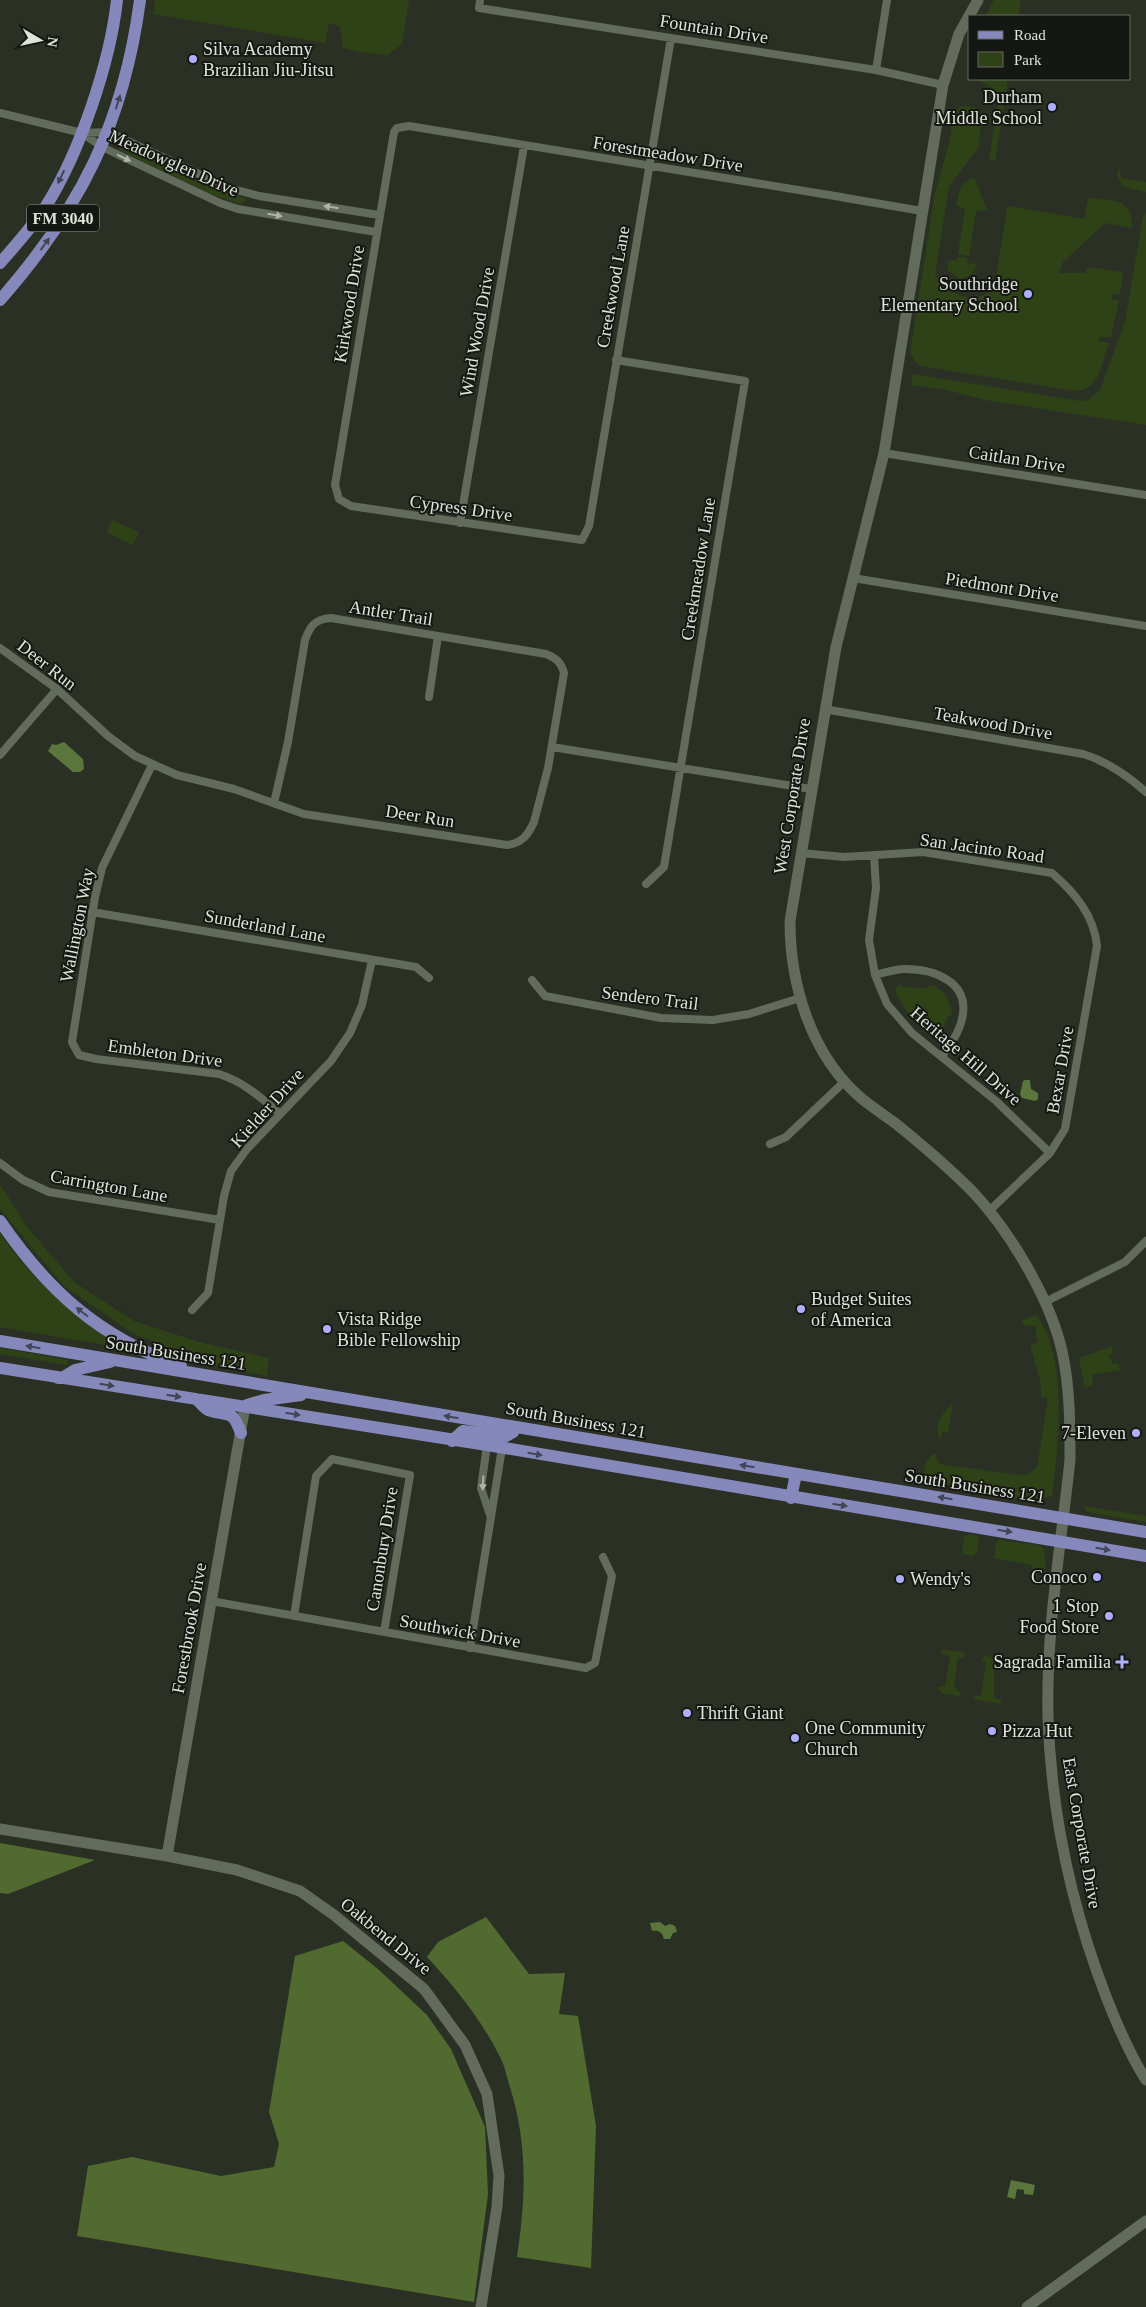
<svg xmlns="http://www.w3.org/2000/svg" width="1146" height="2307" font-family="Georgia,serif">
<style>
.green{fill:#2f4217}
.forest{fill:#506a30}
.water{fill:#5b763c}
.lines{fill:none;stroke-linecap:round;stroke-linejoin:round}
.street{stroke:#636b5c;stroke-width:8}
.secondary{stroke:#636b5c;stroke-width:11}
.primary{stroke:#8688bc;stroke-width:12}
.oneway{fill:#424556}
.oneway2{fill:#adb4a8}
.poi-dot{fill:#afaefa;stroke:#151812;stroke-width:2}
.labels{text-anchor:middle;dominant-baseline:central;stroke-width:4;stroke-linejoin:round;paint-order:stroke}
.shield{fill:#151812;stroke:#a2a79f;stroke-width:1}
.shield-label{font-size:16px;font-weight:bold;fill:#dfe4db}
.street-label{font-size:18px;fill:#dfe4db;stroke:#151812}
.poi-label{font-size:18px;fill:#dfe4db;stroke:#151812;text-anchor:start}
</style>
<rect width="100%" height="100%" fill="#2a3124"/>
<path class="green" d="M 155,0 L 409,0 L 402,44 L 388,55 L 361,52 L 343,48 L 340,26 L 329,23 L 325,43 L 154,14 Z
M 994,0 L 1021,0 L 1018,16 L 985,16 Z
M 975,79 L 1008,79 L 995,161 L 989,159 L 999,99 C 994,86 986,84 975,79 Z
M 962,106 L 976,108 L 981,112 L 982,119 L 978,148 L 949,186 L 935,274 C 946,295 981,310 995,283 L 1007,209 L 1009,206 L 1084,219 L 1088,198 C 1112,201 1133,197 1132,228 L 1105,223 L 1063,262 L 1059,273 L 1085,273 L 1089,267 L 1121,272 L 1123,274 L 1120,294 L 1112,295 L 1112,300 L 1119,301 L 1111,337 L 1099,337 L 1099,341 L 1109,343 C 1101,363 1100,390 1075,391 L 921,366 L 915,361 L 910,353 L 935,193 L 950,140 L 953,117 L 955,111 Z
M 120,145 L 220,191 L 245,198 L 246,201 L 240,204 L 208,193 L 119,150 Z
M 1120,169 L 1121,178 L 1146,182 L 1146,192 L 1124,187 L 1117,177 L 1118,170 Z
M 972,178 L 975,179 L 987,210 L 976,211 L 969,256 L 958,254 L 965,209 L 957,206 C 958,195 960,182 972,178 Z
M 1146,213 L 1146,425 L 985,400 L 943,389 L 911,385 L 913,374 L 1080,401 L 1088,400 L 1100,390 L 1125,322 L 1143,217 Z
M 958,257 L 968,258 L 967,263 L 976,264 C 975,274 968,277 960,279 L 948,270 L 948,261 L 957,260 Z
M 112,520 L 139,532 L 133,545 L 107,533 Z
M 902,984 L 903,987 L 928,988 L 929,985 C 944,987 951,1002 952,1015 L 948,1016 L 942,1033 L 945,1035 L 941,1039 C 923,1038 902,1006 895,991 L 898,985 Z
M 0,1184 L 27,1227 L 74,1282 L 134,1321 L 199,1342 L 269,1358 L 267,1376 L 213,1365 L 134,1334 L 64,1286 L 0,1209 Z
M 0,1233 C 31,1279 70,1311 117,1341 L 105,1345 L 0,1327 Z
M 1036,1315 C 1069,1356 1058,1447 1052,1496 L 1026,1502 L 980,1490 L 929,1481 L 924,1477 C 924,1468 925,1460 933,1454 L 935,1454 L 939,1464 L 1026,1476 L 1037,1467 L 1048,1399 L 1041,1397 L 1041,1384 L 1030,1345 L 1038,1342 L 1035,1325 L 1024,1326 L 1022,1320 Z
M 1112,1346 L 1113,1353 L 1109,1355 L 1112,1364 L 1118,1363 L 1120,1370 L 1093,1374 L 1092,1385 L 1085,1388 L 1079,1358 Z
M 0,1348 L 68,1360 L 67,1365 L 0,1354 Z
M 953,1403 L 948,1432 L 942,1432 L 940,1440 C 932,1426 943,1412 953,1403 Z
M 1083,1506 L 1146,1516 L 1146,1522 L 1087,1512 Z
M 969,1534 L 977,1536 L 979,1541 L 977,1552 L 972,1556 L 964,1554 L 962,1552 L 964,1537 Z
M 999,1540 L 1037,1545 L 1043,1548 L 1046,1564 L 1044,1572 L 1037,1573 L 1032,1569 L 1032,1565 L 994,1558 L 996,1543 Z
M 943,1649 L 965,1653 L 964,1658 L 958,1657 L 954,1687 L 961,1694 L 959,1696 L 942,1693 L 937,1687 L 945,1686 L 950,1656 L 941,1654 Z
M 984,1656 L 1000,1658 L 999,1663 L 994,1663 L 994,1698 L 1002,1700 L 1000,1704 L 973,1699 L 973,1695 L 981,1696 L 986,1662 L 982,1661 Z"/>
<path class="forest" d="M 0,1843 L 95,1860 L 8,1894 L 0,1893 Z
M 486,1917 L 529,1974 L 565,1973 L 559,2014 L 578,2016 L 596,2126 L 591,2268 L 517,2257 C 526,2196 528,2143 509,2084 C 506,2074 504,2063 499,2055 C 481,2019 454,1986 427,1957 L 438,1942 Z
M 343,1941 L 378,1969 L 427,2015 L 451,2049 L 485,2127 L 488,2194 L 474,2302 L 77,2236 L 88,2166 L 132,2157 L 221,2176 L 274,2167 L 279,2144 L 269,2112 L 295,1956 Z"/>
<path class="water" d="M 64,742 L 83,759 L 84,769 L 80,772 L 73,772 L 48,751 L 52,744 L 56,745 Z
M 1025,1080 L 1030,1080 L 1031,1089 L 1038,1093 L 1038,1099 L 1035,1101 L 1022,1098 L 1020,1094 L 1023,1081 Z
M 660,1922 L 665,1926 L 670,1924 L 675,1926 L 677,1932 L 673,1933 L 670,1939 L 664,1939 C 662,1932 659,1930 652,1931 L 650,1923 Z
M 1011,2180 L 1035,2185 L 1033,2195 L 1024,2194 L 1024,2190 L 1017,2189 L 1015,2199 L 1007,2197 Z"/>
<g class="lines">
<path class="street" d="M 480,0 L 479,8 L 876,70 L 943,85
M 671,38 C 644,200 616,363 589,526 L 582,540 L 351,506 L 339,499 L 335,485 L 394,132 L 397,128 L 409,126 C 553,150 697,174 841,197 L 846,198 L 922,211
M 876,70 L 887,0
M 0,113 L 82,133 L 108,132 L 229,188 L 259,196 L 379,215
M 82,133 L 102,147 L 220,203 L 238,209 L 376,232
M 616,360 L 745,381 L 664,867 L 646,884
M 884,453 L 1146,495
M 460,523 L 524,146
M 853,578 L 1146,626
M 0,648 L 57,689 L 108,736 L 135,756 L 177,775 L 234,789 L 304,814 L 507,845 C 522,843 528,835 534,822 L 548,768 L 564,673 C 561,662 556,658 546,654 L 331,618 C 315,619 310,626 305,640 L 288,742 L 274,803
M 429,697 L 438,636
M 824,709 L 1083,754 C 1106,761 1128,776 1146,792
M 552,747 L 811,789
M 0,755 L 57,689
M 152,765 L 102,868 L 95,897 L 72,1042 L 79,1055 L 96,1059 L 219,1074 C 244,1082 260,1097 280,1114
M 801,853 L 844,857 L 923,852 L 1052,873 C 1075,893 1094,915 1097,946 L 1065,1129 L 1050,1153 L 989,1211
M 874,855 L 876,888 L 869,940 L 875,975 L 887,1004 L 912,1033 L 996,1101 L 1050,1153
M 92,912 L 416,967 L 429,978
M 875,975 C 884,973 895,969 905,969 C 934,969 971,982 962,1019 C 959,1033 950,1045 942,1056
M 532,980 L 545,996 L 661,1018 L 713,1020 L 749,1014 L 800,998
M 770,1144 L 786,1137 L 845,1081
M 0,1163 L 23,1180 L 49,1192 L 220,1220
M 1045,1302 L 1125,1262 L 1146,1241
M 192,1310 L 208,1293 L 224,1196 L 231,1171 L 247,1149 L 331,1061 L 350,1033 L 362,1005 L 372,960
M 487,1445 L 481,1488 L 491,1518
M 211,1601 L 586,1668 L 595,1663 L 612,1576 L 603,1557
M 294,1616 L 316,1476 L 332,1459 L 410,1475 L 384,1632
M 470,1648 L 502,1448"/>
<path class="secondary" d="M 978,0 L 959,34 L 943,85 L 884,453 L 836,647 L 790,921 C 790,985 811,1055 861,1098 C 872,1107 884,1115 895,1123 C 921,1144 948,1167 972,1191 C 1009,1230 1050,1298 1062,1351 C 1070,1387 1070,1424 1070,1460 C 1061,1545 1046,1630 1048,1716 C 1051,1812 1072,1909 1107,1999 C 1118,2027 1130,2055 1146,2080
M 0,1829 L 167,1856 L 237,1870 L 300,1891 L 334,1915 L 424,1989 L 465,2045 L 487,2094 L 499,2176 L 497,2207 L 481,2307
M 167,1856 L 245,1406
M 1027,2307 L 1146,2221"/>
<path class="primary" d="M 0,263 C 16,245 33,226 46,206 C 80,152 110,63 117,0
M 0,300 C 81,208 124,122 140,0
M 0,1221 C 48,1291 100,1338 181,1366
M 0,1341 L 1146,1532
M 0,1368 L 487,1445 L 1146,1556
M 58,1378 L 62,1378 L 75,1370 L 110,1362
M 196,1399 C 200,1402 204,1408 208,1410 C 229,1417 232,1408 241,1433
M 247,1405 L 264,1400 L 301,1395
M 452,1441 L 463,1431 L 506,1436 L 513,1432 L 514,1427
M 791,1498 L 796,1474"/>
</g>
<defs><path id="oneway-solid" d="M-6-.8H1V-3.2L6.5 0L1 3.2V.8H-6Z" transform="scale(1.25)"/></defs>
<g class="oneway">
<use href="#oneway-solid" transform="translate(118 102) rotate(-73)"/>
<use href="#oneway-solid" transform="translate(61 177) rotate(115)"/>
<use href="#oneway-solid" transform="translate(45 244) rotate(-54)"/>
<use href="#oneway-solid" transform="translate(82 1312) rotate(-143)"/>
<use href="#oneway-solid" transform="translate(33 1347) rotate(-170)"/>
<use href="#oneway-solid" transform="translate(107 1385) rotate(9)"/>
<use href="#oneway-solid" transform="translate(174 1396) rotate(9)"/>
<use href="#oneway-solid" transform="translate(293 1414) rotate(9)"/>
<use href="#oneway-solid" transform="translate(451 1417) rotate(-170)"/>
<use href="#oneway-solid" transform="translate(535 1454) rotate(10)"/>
<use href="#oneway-solid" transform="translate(747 1466) rotate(-171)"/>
<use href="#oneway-solid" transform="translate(945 1498) rotate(-171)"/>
<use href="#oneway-solid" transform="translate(840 1505) rotate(9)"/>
<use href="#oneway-solid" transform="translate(1005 1531) rotate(9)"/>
<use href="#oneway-solid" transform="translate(1103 1549) rotate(10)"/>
</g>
<g class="oneway2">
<use href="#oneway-solid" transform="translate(124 158) rotate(26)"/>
<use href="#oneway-solid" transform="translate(331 207) rotate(-171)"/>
<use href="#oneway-solid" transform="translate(275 215) rotate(10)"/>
<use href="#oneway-solid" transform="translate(483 1483) rotate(93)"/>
</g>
<g class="poi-dot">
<circle cx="193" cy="59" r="5"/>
<circle cx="1052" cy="107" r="5"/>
<circle cx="1028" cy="294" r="5"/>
<circle cx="801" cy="1309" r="5"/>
<circle cx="327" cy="1329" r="5"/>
<circle cx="1136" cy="1433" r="5"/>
<circle cx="1097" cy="1577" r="5"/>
<circle cx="900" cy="1579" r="5"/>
<circle cx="1109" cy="1616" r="5"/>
<path d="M1119.5 1654.5h5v5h5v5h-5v5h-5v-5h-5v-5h5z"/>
<circle cx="687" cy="1713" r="5"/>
<circle cx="992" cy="1731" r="5"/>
<circle cx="795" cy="1738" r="5"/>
</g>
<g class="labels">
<rect class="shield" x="27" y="204.5" width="72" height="27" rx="4"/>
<g class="shield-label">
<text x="63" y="218">FM 3040</text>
</g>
<g class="street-label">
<text transform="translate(714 29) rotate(9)">Fountain Drive</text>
<text transform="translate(668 154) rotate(9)">Forestmeadow Drive</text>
<text transform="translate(174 163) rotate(24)">Meadowglen Drive</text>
<text transform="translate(613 287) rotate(-80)">Creekwood Lane</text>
<text transform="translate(349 304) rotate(-81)">Kirkwood Drive</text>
<text transform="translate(477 332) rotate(-80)">Wind Wood Drive</text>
<text transform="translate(1017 459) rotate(9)">Caitlan Drive</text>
<text transform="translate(461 508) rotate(8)">Cypress Drive</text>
<text transform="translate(698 569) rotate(-81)">Creekmeadow Lane</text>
<text transform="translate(1002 587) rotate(9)">Piedmont Drive</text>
<text transform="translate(391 613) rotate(9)">Antler Trail</text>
<text transform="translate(47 665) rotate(38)">Deer Run</text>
<text transform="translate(993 723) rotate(10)">Teakwood Drive</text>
<text transform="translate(792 796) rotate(-81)">West Corporate Drive</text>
<text transform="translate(420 816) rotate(9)">Deer Run</text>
<text transform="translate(982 848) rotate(8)">San Jacinto Road</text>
<text transform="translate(77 925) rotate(-79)">Wallington Way</text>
<text transform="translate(265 926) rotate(10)">Sunderland Lane</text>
<text transform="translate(650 998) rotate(7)">Sendero Trail</text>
<text transform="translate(165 1053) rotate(8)">Embleton Drive</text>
<text transform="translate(966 1056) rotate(41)">Heritage Hill Drive</text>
<text transform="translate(1060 1070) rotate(-80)">Bexar Drive</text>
<text transform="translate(267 1108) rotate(-48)">Kielder Drive</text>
<text transform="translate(109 1186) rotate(10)">Carrington Lane</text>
<text transform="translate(176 1353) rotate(9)">South Business 121</text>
<text transform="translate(576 1420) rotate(10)">South Business 121</text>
<text transform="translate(975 1486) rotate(9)">South Business 121</text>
<text transform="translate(382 1549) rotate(-81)">Canonbury Drive</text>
<text transform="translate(189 1628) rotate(-80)">Forestbrook Drive</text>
<text transform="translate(460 1631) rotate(10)">Southwick Drive</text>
<text transform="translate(1082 1833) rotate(80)">East Corporate Drive</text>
<text transform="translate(386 1936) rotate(39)">Oakbend Drive</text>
</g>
<g class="poi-label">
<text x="203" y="49">Silva Academy<tspan x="203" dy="21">Brazilian Jiu-Jitsu</tspan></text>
<text x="1042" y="97" text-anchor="end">Durham<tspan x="1042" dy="21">Middle School</tspan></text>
<text x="1018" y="284" text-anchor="end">Southridge<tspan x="1018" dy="21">Elementary School</tspan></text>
<text x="811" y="1299">Budget Suites<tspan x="811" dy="21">of America</tspan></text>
<text x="337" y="1319">Vista Ridge<tspan x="337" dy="21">Bible Fellowship</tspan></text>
<text x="1126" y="1433" text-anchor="end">7-Eleven</text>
<text x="1087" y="1577" text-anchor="end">Conoco</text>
<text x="910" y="1579">Wendy's</text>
<text x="1099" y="1606" text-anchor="end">1 Stop<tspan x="1099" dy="21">Food Store</tspan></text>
<text x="1111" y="1662" text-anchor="end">Sagrada Familia</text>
<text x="697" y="1713">Thrift Giant</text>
<text x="805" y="1728">One Community<tspan x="805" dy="21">Church</tspan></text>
<text x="1002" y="1731">Pizza Hut</text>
</g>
</g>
<rect x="968" y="15" width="162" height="65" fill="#151812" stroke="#666a62"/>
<rect x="978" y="31" width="25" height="8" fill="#8688bc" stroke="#666a62"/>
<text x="1014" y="40" font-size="15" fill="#dfe4db">Road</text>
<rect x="978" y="52" width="25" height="15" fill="#2f4217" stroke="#666a62"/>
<text x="1014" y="65" font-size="15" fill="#dfe4db">Park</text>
<g transform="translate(40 40) rotate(99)" stroke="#151812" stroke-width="4" paint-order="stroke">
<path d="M0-4L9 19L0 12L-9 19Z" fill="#dfe4db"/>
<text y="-8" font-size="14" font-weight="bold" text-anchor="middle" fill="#dfe4db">N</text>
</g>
</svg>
